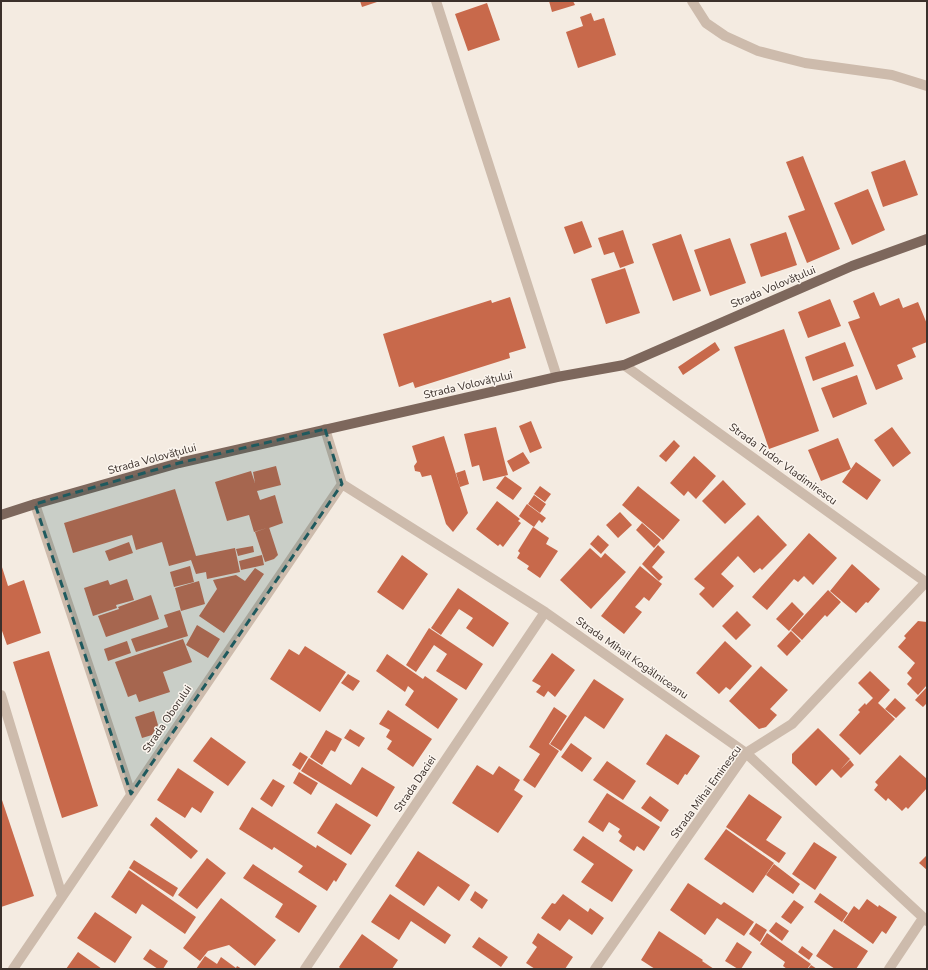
<svg xmlns="http://www.w3.org/2000/svg" width="928" height="970" font-family="'Nunito Sans',sans-serif">
<style>
.building{fill:#c8694b}
.lines{fill:none;stroke-linecap:round;stroke-linejoin:round}
.minor{stroke:#cdbbac;stroke-width:10}
.major{stroke:#7d675c;stroke-width:10}
.marked{fill:#1f5a5e;fill-opacity:0.2;stroke:#1f5a5e;stroke-width:3;stroke-dasharray:8 5;stroke-linejoin:round}
.labels{text-anchor:middle;dominant-baseline:central;stroke-width:3;stroke-linejoin:round;paint-order:stroke}
.street-label{font-size:11px;fill:#3b302b;stroke:#fbf5ee}
</style>
<rect width="100%" height="100%" fill="#f4ebe1"/>
<path class="building" d="M 360,1 L 380,1 L 362,7 Z
M 549,1 L 573,1 L 575,5 L 552,12 Z
M 487,3 L 500,40 L 468,51 L 455,14 Z
M 591,13 L 594,21 L 604,18 L 616,55 L 578,68 L 566,32 L 583,26 L 580,17 Z
M 803,156 L 840,249 L 807,263 L 788,216 L 805,210 L 786,162 Z
M 905,160 L 918,195 L 883,207 L 871,172 Z
M 868,189 L 885,230 L 852,245 L 834,203 Z
M 582,221 L 592,247 L 574,254 L 564,227 Z
M 623,230 L 634,263 L 620,268 L 614,252 L 604,255 L 598,238 Z
M 786,232 L 797,265 L 761,277 L 750,244 Z
M 681,234 L 701,291 L 673,301 L 652,244 Z
M 730,238 L 746,283 L 710,296 L 694,250 Z
M 625,268 L 640,313 L 606,324 L 591,279 Z
M 874,292 L 880,306 L 899,298 L 903,308 L 918,302 L 927,324 L 927,342 L 912,348 L 916,357 L 897,365 L 903,379 L 876,390 L 848,322 L 860,318 L 853,301 Z
M 510,297 L 526,348 L 509,353 L 510,358 L 415,388 L 413,382 L 399,387 L 383,334 L 491,300 L 492,303 Z
M 830,299 L 841,326 L 808,338 L 798,312 Z
M 784,329 L 819,431 L 769,449 L 734,347 Z
M 715,342 L 720,350 L 683,375 L 678,367 Z
M 845,342 L 854,366 L 813,381 L 805,357 Z
M 857,375 L 867,404 L 833,418 L 821,388 Z
M 531,421 L 542,448 L 530,453 L 519,426 Z
M 496,427 L 508,475 L 483,481 L 479,465 L 472,467 L 464,434 Z
M 892,427 L 911,453 L 893,467 L 874,440 Z
M 444,436 L 468,513 L 453,532 L 446,524 L 431,475 L 422,477 L 420,472 L 415,471 L 414,466 L 417,462 L 412,446 Z
M 838,438 L 851,469 L 821,481 L 808,450 Z
M 674,440 L 680,446 L 666,462 L 659,456 Z
M 523,452 L 530,463 L 513,472 L 507,461 Z
M 694,456 L 716,476 L 696,499 L 688,491 L 684,496 L 670,483 Z
M 856,462 L 881,480 L 867,500 L 842,482 Z
M 276,466 L 281,485 L 257,491 L 260,500 L 275,495 L 283,523 L 269,528 L 265,515 L 278,555 L 274,559 L 265,562 L 255,532 L 267,528 L 254,532 L 249,515 L 227,521 L 215,482 L 251,471 L 255,483 L 253,472 Z
M 465,470 L 469,484 L 460,487 L 456,473 Z
M 505,476 L 522,488 L 513,500 L 496,488 Z
M 723,480 L 746,504 L 725,524 L 702,501 Z
M 540,486 L 551,494 L 545,502 L 534,494 Z
M 638,486 L 680,520 L 663,540 L 622,505 Z
M 175,489 L 196,556 L 235,548 L 240,572 L 207,579 L 206,572 L 196,574 L 191,560 L 169,566 L 162,542 L 136,550 L 132,535 L 73,553 L 64,523 Z
M 534,495 L 546,504 L 540,513 L 528,504 Z
M 497,501 L 520,519 L 518,521 L 521,523 L 503,547 L 500,544 L 498,546 L 476,529 Z
M 527,504 L 546,518 L 542,523 L 539,520 L 534,527 L 519,516 Z
M 620,512 L 632,525 L 618,538 L 606,525 Z
M 758,515 L 787,545 L 762,570 L 760,568 L 754,573 L 738,556 L 721,574 L 734,586 L 713,608 L 699,594 L 705,588 L 694,579 Z
M 642,523 L 661,540 L 654,548 L 636,530 Z
M 533,527 L 549,538 L 546,544 L 558,551 L 540,578 L 527,569 L 529,566 L 517,558 L 520,553 L 518,551 Z
M 809,533 L 837,558 L 813,585 L 804,576 L 798,582 L 794,579 L 767,610 L 752,597 Z
M 598,535 L 609,545 L 601,554 L 590,544 Z
M 129,542 L 133,553 L 109,561 L 105,551 Z
M 658,545 L 665,552 L 652,567 L 663,577 L 659,581 L 642,564 Z
M 253,546 L 254,552 L 238,556 L 236,549 Z
M 590,548 L 601,558 L 605,553 L 626,572 L 591,609 L 560,580 Z
M 262,555 L 264,565 L 241,570 L 239,561 Z
M 402,555 L 428,574 L 403,610 L 377,592 Z
M 1,564 L 8,586 L 24,580 L 41,633 L 7,645 L 1,628 Z
M 852,564 L 880,589 L 868,603 L 866,602 L 856,613 L 830,591 Z
M 190,566 L 194,582 L 174,587 L 170,572 Z
M 640,566 L 662,584 L 649,601 L 644,597 L 635,607 L 642,612 L 624,634 L 601,616 Z
M 255,568 L 264,574 L 224,633 L 199,616 L 217,589 L 213,580 L 236,575 L 245,581 Z
M 127,579 L 134,600 L 116,605 L 117,608 L 93,616 L 84,588 L 108,580 L 110,585 Z
M 199,581 L 205,604 L 181,611 L 175,588 Z
M 458,588 L 509,623 L 493,647 L 466,628 L 473,618 L 459,609 L 441,635 L 431,628 Z
M 828,590 L 841,602 L 827,617 L 825,615 L 802,640 L 791,630 Z
M 151,595 L 159,619 L 106,637 L 98,616 L 119,609 L 118,607 Z
M 792,602 L 804,614 L 789,631 L 776,619 Z
M 180,610 L 188,636 L 136,652 L 131,639 L 168,627 L 164,615 Z
M 737,611 L 751,625 L 736,640 L 722,626 Z
M 918,621 L 927,622 L 927,685 L 918,695 L 907,684 L 912,678 L 907,673 L 915,663 L 898,647 L 906,638 L 904,636 Z
M 197,625 L 220,639 L 208,658 L 186,645 Z
M 429,628 L 483,664 L 466,690 L 436,671 L 447,654 L 434,645 L 416,672 L 406,665 Z
M 791,631 L 801,641 L 787,656 L 777,646 Z
M 183,639 L 192,662 L 163,672 L 170,692 L 139,702 L 136,694 L 128,697 L 115,662 Z
M 127,641 L 131,653 L 108,661 L 104,649 Z
M 725,641 L 752,666 L 730,690 L 726,687 L 719,694 L 696,673 Z
M 305,646 L 346,672 L 320,712 L 270,679 L 289,649 L 299,655 Z
M 49,651 L 98,806 L 62,818 L 13,662 Z
M 552,653 L 575,670 L 555,697 L 548,691 L 544,697 L 536,692 L 541,686 L 532,681 Z
M 387,654 L 423,679 L 425,676 L 458,699 L 438,729 L 405,705 L 414,691 L 408,686 L 405,692 L 376,671 Z
M 761,666 L 788,690 L 770,709 L 777,715 L 766,727 L 759,729 L 729,701 Z
M 870,671 L 890,690 L 878,703 L 895,719 L 860,755 L 839,735 L 860,712 L 858,710 L 865,703 L 866,705 L 873,698 L 858,683 Z
M 348,674 L 360,681 L 353,691 L 341,683 Z
M 594,679 L 624,699 L 604,729 L 585,716 L 561,751 L 550,744 Z
M 927,687 L 927,703 L 923,707 L 915,700 Z
M 895,698 L 906,708 L 896,718 L 885,709 Z
M 554,707 L 567,716 L 549,744 L 559,751 L 535,788 L 523,780 L 540,754 L 529,747 Z
M 388,710 L 432,739 L 413,767 L 387,749 L 392,741 L 386,737 L 390,730 L 379,724 Z
M 154,711 L 158,725 L 152,735 L 142,738 L 135,717 Z
M 818,728 L 850,759 L 841,769 L 850,760 L 854,765 L 841,778 L 832,769 L 816,786 L 792,763 L 792,754 Z
M 350,729 L 365,738 L 359,747 L 344,738 Z
M 326,730 L 342,739 L 335,752 L 331,750 L 322,765 L 310,757 Z
M 666,734 L 700,756 L 687,775 L 685,774 L 678,785 L 646,764 Z
M 211,737 L 246,762 L 228,786 L 193,761 Z
M 571,743 L 592,758 L 582,772 L 561,757 Z
M 300,752 L 308,757 L 300,770 L 292,765 Z
M 900,755 L 927,779 L 927,788 L 908,809 L 906,807 L 902,811 L 888,798 L 886,801 L 874,790 L 878,785 L 875,782 Z
M 309,758 L 351,785 L 362,767 L 395,787 L 377,817 L 301,771 Z
M 607,761 L 636,781 L 623,800 L 593,780 Z
M 477,765 L 493,775 L 499,766 L 520,780 L 514,790 L 523,796 L 498,833 L 452,803 Z
M 178,768 L 214,792 L 201,813 L 192,807 L 185,818 L 157,800 Z
M 299,772 L 318,783 L 311,795 L 293,783 Z
M 273,779 L 285,786 L 272,807 L 260,799 Z
M 607,793 L 660,827 L 644,851 L 637,846 L 634,851 L 619,841 L 622,836 L 618,832 L 620,829 L 609,822 L 603,832 L 588,822 Z
M 749,794 L 782,817 L 766,840 L 786,853 L 779,863 L 726,827 Z
M 650,796 L 669,810 L 661,822 L 641,808 Z
M 1,797 L 34,896 L 1,907 Z
M 336,803 L 371,825 L 351,855 L 317,833 Z
M 252,807 L 316,848 L 317,845 L 347,864 L 336,882 L 334,880 L 327,891 L 298,872 L 303,866 L 274,847 L 272,850 L 239,829 Z
M 156,817 L 198,851 L 191,859 L 150,825 Z
M 726,829 L 774,863 L 753,893 L 704,859 Z
M 583,836 L 633,870 L 612,902 L 581,882 L 594,864 L 573,850 Z
M 814,842 L 837,857 L 815,890 L 792,874 Z
M 418,851 L 470,885 L 459,901 L 438,886 L 424,906 L 395,886 Z
M 927,855 L 927,870 L 919,863 Z
M 207,858 L 226,873 L 197,909 L 178,895 Z
M 134,860 L 178,888 L 173,897 L 129,868 Z
M 253,864 L 317,906 L 299,933 L 275,917 L 283,904 L 243,878 Z
M 774,864 L 800,884 L 793,894 L 766,875 Z
M 129,870 L 196,917 L 185,934 L 142,904 L 136,914 L 111,897 Z
M 688,883 L 721,905 L 724,902 L 754,922 L 744,936 L 717,918 L 705,935 L 670,910 Z
M 475,891 L 488,900 L 482,909 L 470,900 Z
M 820,893 L 848,913 L 842,922 L 814,902 Z
M 390,894 L 451,935 L 445,944 L 411,921 L 399,940 L 371,922 Z
M 563,894 L 588,912 L 590,908 L 604,918 L 592,935 L 569,919 L 560,931 L 541,918 L 552,903 L 555,904 Z
M 221,898 L 276,940 L 255,966 L 229,945 L 208,951 L 200,961 L 183,948 Z
M 867,899 L 878,907 L 879,905 L 897,917 L 886,934 L 882,931 L 873,944 L 843,922 L 854,906 L 859,910 Z
M 794,900 L 804,907 L 791,924 L 781,917 Z
M 95,912 L 132,937 L 115,963 L 77,938 Z
M 776,922 L 789,931 L 782,941 L 769,931 Z
M 756,923 L 767,930 L 760,942 L 749,934 Z
M 834,929 L 868,951 L 856,969 L 835,969 L 816,956 Z
M 659,931 L 703,960 L 702,961 L 714,969 L 655,969 L 641,960 Z
M 538,933 L 573,957 L 565,969 L 535,969 L 526,963 L 537,947 L 532,943 Z
M 767,933 L 811,964 L 807,969 L 787,969 L 783,966 L 785,962 L 760,944 Z
M 362,934 L 398,960 L 392,969 L 341,969 L 339,967 Z
M 479,937 L 508,957 L 501,967 L 472,947 Z
M 737,942 L 752,952 L 741,969 L 738,969 L 725,961 Z
M 802,946 L 813,954 L 809,960 L 798,952 Z
M 150,949 L 168,961 L 163,969 L 158,969 L 143,959 Z
M 78,952 L 102,969 L 66,969 Z
M 205,956 L 217,964 L 221,957 L 236,968 L 237,966 L 242,969 L 196,969 Z
M 811,965 L 817,969 L 808,969 Z"/>
<g class="lines">
<path class="minor" d="M 436,1 L 557,377
M 692,1 L 706,23 L 725,36 L 758,51 L 805,63 L 892,75 L 927,86
M 624,365 L 927,583
M 325,429 L 342,484 L 545,612 L 746,753 L 927,921
M 35,504 L 131,794
M 1,695 L 62,896
M 13,969 L 342,484
M 305,969 L 545,612
M 595,969 L 746,753 L 792,724 L 926,582
M 889,969 L 923,918"/>
<path class="major" d="M 1,515 L 35,504 L 179,463 L 557,377 L 624,365 L 852,266 L 927,239"/>
</g>
<path class="marked" d="M 325,429 L 342,484 L 131,794 L 35,504 L 179,463 Z"/>
<g class="labels">
<g class="street-label">
<text transform="translate(773 287) rotate(-23)">Strada Volovățului</text>
<text transform="translate(468 385) rotate(-13)">Strada Volovățului</text>
<text transform="translate(152 459) rotate(-15)">Strada Volovățului</text>
<text transform="translate(783 464) rotate(36)">Strada Tudor Vladimirescu</text>
<text transform="translate(632 658) rotate(35)">Strada Mihail Kogălniceanu</text>
<text transform="translate(167 719) rotate(-56)">Strada Oborului</text>
<text transform="translate(415 784) rotate(-56)">Strada Daciei</text>
<text transform="translate(706 792) rotate(-54)">Strada Mihai Eminescu</text>
</g>
</g>
<rect width="928" height="970" fill="none" stroke="#3b302b" stroke-width="4"/>
</svg>
